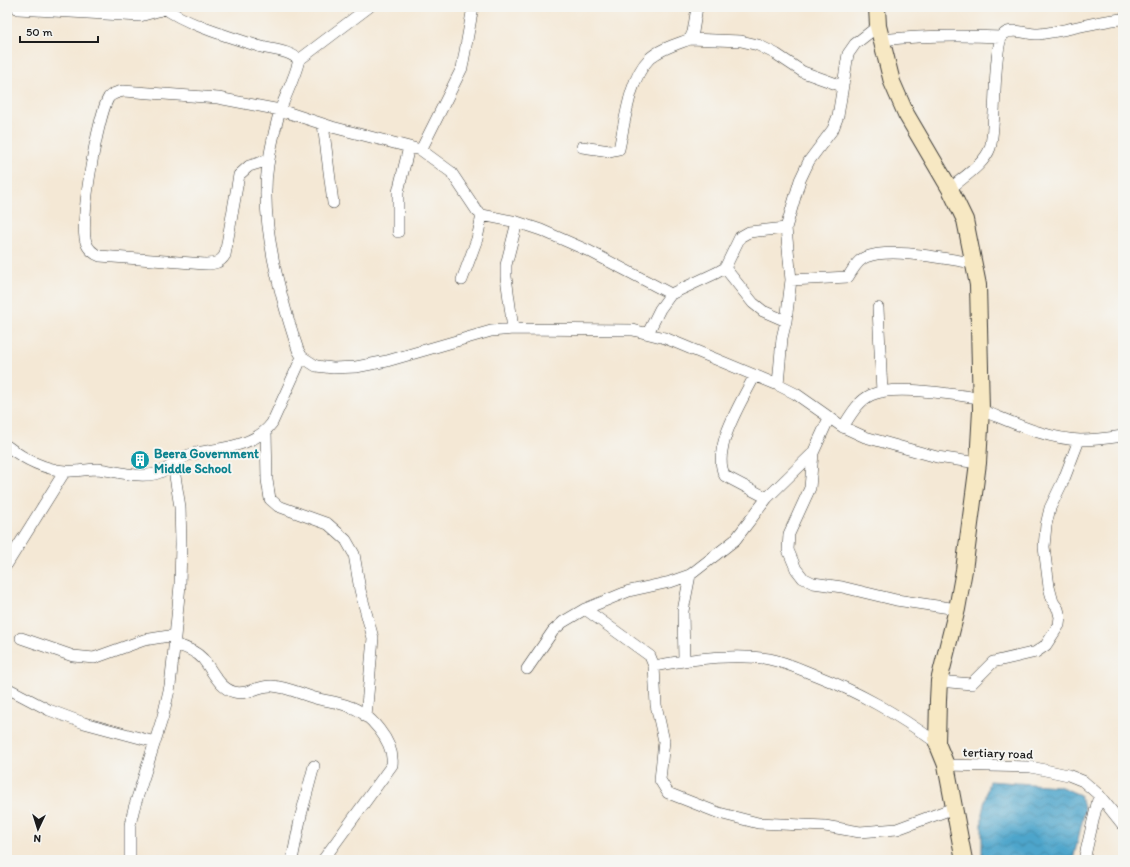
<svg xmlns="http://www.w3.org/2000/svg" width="1130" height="867" font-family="Itim,sans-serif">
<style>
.water{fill:url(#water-waves);stroke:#356074}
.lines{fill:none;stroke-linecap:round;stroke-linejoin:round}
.street-casing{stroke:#3c3b38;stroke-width:12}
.secondary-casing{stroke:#3c3b38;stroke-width:18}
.street{stroke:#fff;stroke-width:11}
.secondary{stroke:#f7e8c3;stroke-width:16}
.labels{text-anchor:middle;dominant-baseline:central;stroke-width:4;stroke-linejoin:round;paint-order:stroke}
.culture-label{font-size:13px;font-weight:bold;fill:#0d838f;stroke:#f6f6f2;text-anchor:start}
.street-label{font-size:13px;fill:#1c1c1c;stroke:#f6f6f2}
</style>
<defs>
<pattern id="water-waves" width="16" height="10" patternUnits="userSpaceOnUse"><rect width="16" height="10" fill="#4ea5cb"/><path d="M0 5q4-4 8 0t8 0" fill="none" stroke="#4086a4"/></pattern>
</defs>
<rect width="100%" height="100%" fill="#f6f6f2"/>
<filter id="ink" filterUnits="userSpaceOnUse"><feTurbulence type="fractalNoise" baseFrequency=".025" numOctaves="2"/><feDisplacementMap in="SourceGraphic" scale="8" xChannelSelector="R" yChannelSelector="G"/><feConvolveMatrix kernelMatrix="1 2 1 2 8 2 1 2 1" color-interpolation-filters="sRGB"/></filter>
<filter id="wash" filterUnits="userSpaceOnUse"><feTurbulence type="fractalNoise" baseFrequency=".012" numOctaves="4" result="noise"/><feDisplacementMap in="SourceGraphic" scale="16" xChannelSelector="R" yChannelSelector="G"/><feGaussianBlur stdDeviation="0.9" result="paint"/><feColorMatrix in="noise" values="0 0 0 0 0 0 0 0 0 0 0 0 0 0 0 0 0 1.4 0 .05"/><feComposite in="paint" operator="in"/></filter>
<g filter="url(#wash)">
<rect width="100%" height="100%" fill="#f4e8d5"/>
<path class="water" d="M 989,781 L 1059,786 L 1080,795 L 1085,810 L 1073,860 L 982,860 L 982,814 Z"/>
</g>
<g filter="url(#ink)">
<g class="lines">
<defs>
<path id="street" d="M 163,7 C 187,25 230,37 258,46 C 271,50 289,50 299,60 C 295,77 287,92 281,108 C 275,126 271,147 268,165 C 259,221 280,296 298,350 L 302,357 L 316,366 L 333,368 L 356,367 L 387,361 L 491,331 L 513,329 L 633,330 L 665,338 L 778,385 L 796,394 L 843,427 L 865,437 L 937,457 L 978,463
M 473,7 L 462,68 L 421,150 L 451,172 L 477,211 L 482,215 L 517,222 L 541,230 L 589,251 L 671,294
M 18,9 L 140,16 L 165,9
M 690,39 L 741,41 L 758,45 L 776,54 L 803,72 L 842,86
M 882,40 C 924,35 959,35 1001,37
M 299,60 L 369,7
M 323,124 L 333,203
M 582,147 L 610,151 L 619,149 C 625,122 629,79 649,59 C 659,49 677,44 690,39 L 693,32 L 697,7
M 269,160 L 249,166 L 239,175 L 225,255 C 220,263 214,264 205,264 L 100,256 C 94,254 88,249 86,242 C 79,223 98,113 109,97 C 113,93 118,92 123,91 L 218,98 L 280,110 L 332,127 L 421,150
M 950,189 C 963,177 984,165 990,148 C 997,127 992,44 1004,34 C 1013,27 1028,35 1039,34 C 1067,31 1095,21 1123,19
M 398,232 L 398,192 L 409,147
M 725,268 L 753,303 L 763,311 L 786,321
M 462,280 L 477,239 L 482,215
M 791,280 L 848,277 C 853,270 857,260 866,257 C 891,247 946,259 974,263
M 878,308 L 882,392
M 513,329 L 506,277 L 506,265 L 517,222
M 648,333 L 660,309 L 671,294 L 716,273 L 725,268 L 740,237 L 749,232 L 786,228
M 755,375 C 743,399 710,450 725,476 L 767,498
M 778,385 L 782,338 L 786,321 L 791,280 L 786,228 L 800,180 L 809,161 L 833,129 L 838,116 L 848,54 L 855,44 L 878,26
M 981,410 C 1012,422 1046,439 1080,440 C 1094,440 1109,438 1123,436
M 843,427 C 850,416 858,401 871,395 C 894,384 954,395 980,398
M 266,431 L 267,480 L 270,499 L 278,506 L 328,524 L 346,540 L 354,554 L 360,590 L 373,638 L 366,717
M 7,446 C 24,459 43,469 65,471 C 75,472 87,469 98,469 C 117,471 136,478 155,474 C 169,471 178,457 192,454 C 219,448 255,447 272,423 L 302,357
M 813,453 L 810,488 L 789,534 L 788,550 L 796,569 L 803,578 L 813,583 L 842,587 L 896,600 L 957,609
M 7,564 L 65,471
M 585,609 L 650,656 L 654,666 L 656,705 L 664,741 L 660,780 L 668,793 L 719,813 L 758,823 L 825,826 L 860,832 L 897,829 L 954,808
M 21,638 L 73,656 L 94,658 L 144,640 L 175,635
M 174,644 C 185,647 196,651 203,659 C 212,670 219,688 234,692 C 247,696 258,685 272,686 C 287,687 301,694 315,698 C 326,701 337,702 348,706 C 369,712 395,742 392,765 L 323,860
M 684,660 L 683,611 L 690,575
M 654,666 C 690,659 732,653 769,659 C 785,662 800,669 815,675 C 861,693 897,714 937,743
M 527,669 L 553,631 L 563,622 L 585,609 L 629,591 L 670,582 L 690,575 L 735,540 L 767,498 L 813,453 L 829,418
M 939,681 L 971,684 L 993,662 L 1036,652 L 1046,645 L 1059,625 L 1060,617 L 1058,609 L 1053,602 L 1049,587 L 1044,547 L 1046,525 L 1050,508 L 1064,479 L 1079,440
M 9,689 L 49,710 L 84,723 L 155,742
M 946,765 L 1031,767 L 1068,775 L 1083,781 L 1099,795 L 1123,825
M 130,860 L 130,825 L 134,808 L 163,716 L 170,686 L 173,658 L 180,585 L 181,544 L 180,507 L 173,464
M 292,860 L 301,815 L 314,766
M 1084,860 L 1099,795"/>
<path id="secondary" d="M 877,7 L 878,26 L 892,82 L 906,114 L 950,189 L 965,220 L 978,285 L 981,410 L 978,463 L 964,570 L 957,609 L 939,681 L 938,700 L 937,743 L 946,765 L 964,860"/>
</defs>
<use href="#street" class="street-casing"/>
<use href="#secondary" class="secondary-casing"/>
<use href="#street" class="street"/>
<use href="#secondary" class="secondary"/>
</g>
</g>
<defs>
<symbol id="building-disc" viewBox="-11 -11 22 22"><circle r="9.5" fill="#0f9aa8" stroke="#f6f6f2"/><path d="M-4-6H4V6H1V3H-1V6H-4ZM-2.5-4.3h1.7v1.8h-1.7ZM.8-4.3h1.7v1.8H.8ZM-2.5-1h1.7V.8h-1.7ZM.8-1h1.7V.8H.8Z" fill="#fff"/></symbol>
</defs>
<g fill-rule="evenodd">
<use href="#building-disc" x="129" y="449" width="22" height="22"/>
</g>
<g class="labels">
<g class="culture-label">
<text x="154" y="453">Beera Government<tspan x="154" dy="15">Middle School</tspan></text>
</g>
<g class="street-label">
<text transform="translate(998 753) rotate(2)">tertiary road</text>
</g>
</g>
<rect width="1130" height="867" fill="none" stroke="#f6f6f2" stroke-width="24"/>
<g transform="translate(38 829) rotate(184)" stroke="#f6f6f2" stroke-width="3" paint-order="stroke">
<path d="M0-3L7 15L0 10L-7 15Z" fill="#1c1c1c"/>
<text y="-6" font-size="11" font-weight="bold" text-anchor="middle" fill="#1c1c1c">N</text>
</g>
<path d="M20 36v6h78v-6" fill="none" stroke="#1c1c1c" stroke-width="2"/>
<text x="26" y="36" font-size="12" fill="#1c1c1c" stroke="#f6f6f2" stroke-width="3" paint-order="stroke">50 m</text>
</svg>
